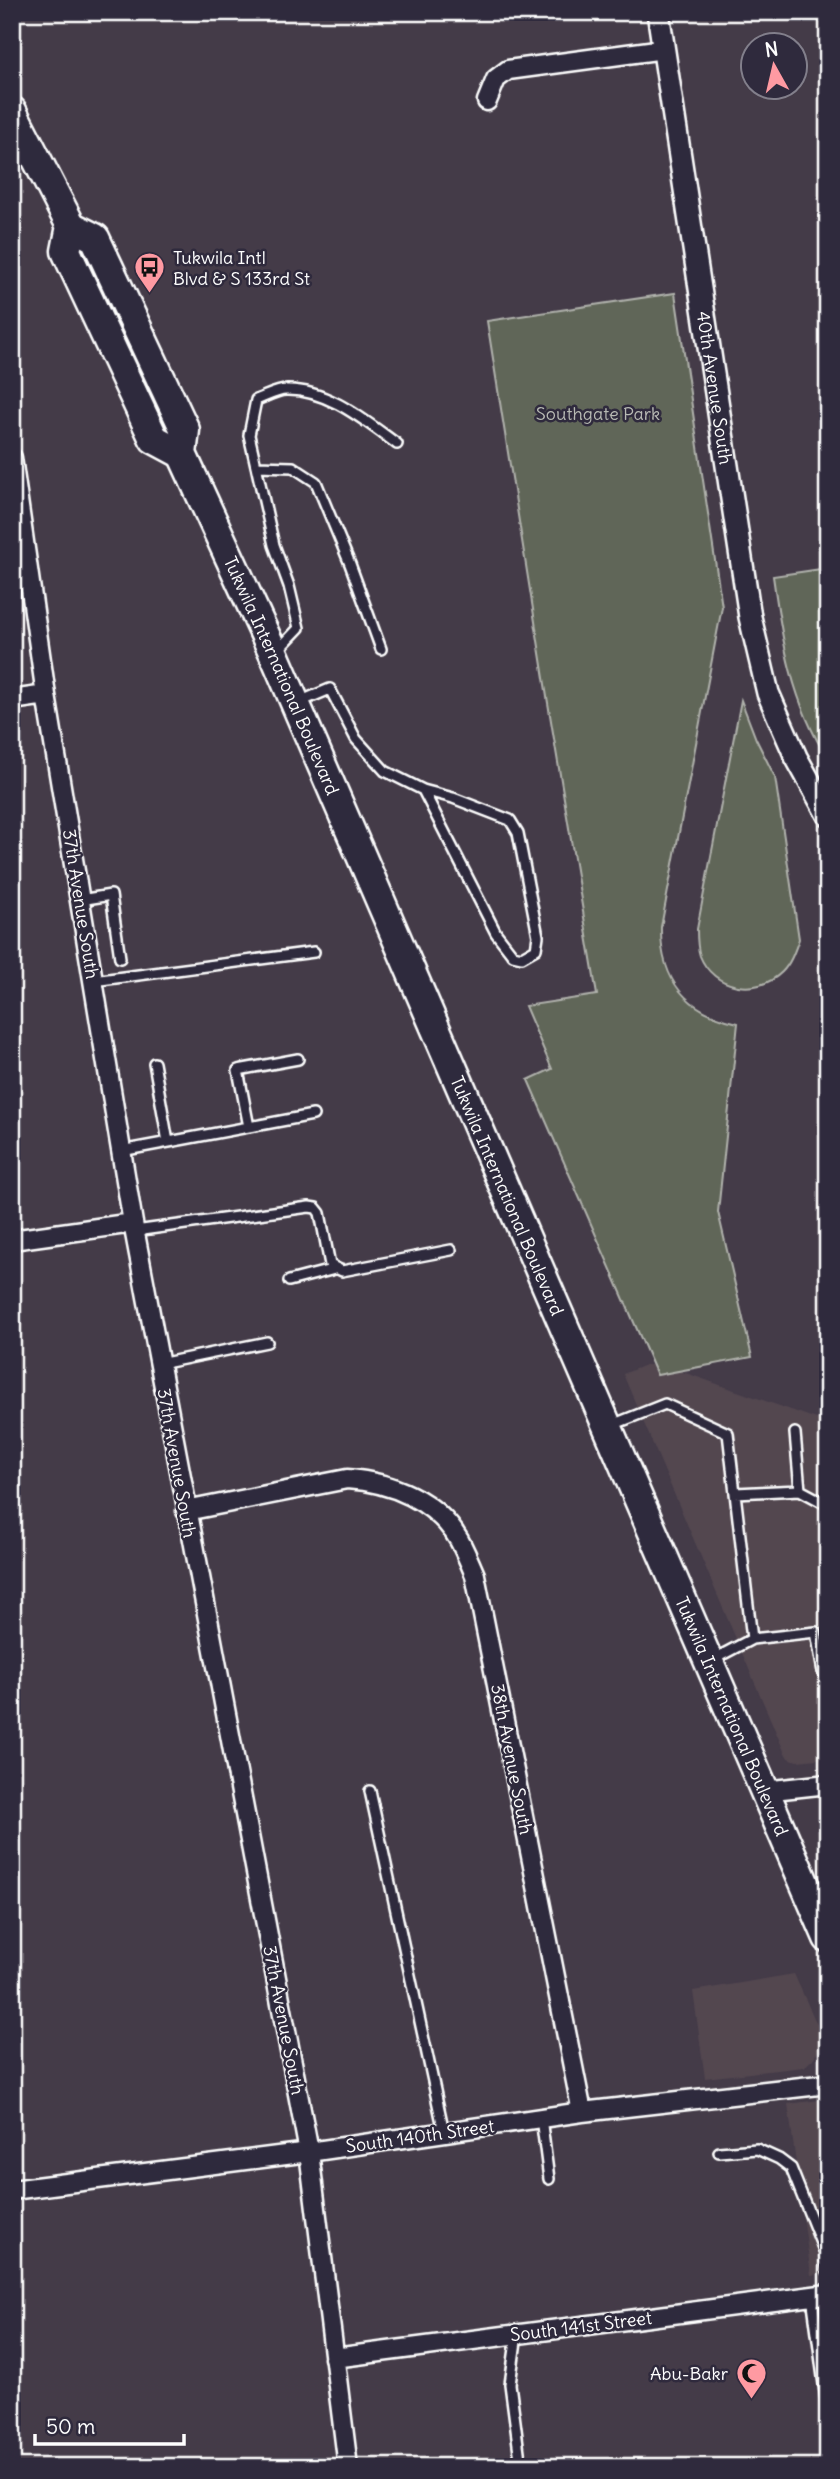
<svg xmlns="http://www.w3.org/2000/svg" width="840" height="2479" font-family="Delius,sans-serif">
<style>
.built{fill:#534750}
.green{fill:#616659;stroke:#b0b2ac;stroke-width:2}
.lines{fill:none;stroke-linecap:round;stroke-linejoin:round}
.service-casing{stroke:#fff;stroke-width:14}
.minor-casing{stroke:#fff;stroke-width:23}
.tertiary-casing{stroke:#fff;stroke-width:26}
.primary-casing{stroke:#fff;stroke-width:33}
.service{stroke:#2f2a3d;stroke-width:9}
.minor{stroke:#2f2a3d;stroke-width:18}
.tertiary{stroke:#2f2a3d;stroke-width:21}
.primary{stroke:#2f2a3d;stroke-width:28}
.labels{text-anchor:middle;dominant-baseline:central;stroke-width:5;stroke-linejoin:round;paint-order:stroke}
.poi-label{font-size:18px;fill:#fff;stroke:#2f2a3d;text-anchor:start}
.street-label{font-size:18px;fill:#fff;stroke:#2f2a3d}
.park-label{font-size:18px;fill:#b8bab4;stroke:#2f2a3d}
</style>
<rect width="100%" height="100%" fill="#443b48"/>
<filter id="ink" filterUnits="userSpaceOnUse"><feTurbulence type="fractalNoise" baseFrequency=".0143" numOctaves="2"/><feDisplacementMap in="SourceGraphic" scale="14" xChannelSelector="R" yChannelSelector="G"/><feConvolveMatrix kernelMatrix="1 2 1 2 8 2 1 2 1" color-interpolation-filters="sRGB"/></filter>
<g filter="url(#ink)">
<path class="built" d="M 645,1365 L 663,1365 L 828,1423 L 828,1758 L 797,1761 L 788,1758 L 784,1751 L 623,1374 Z
M 794,1974 L 819,2029 L 818,2052 L 812,2060 L 804,2067 L 705,2078 L 693,1991 Z
M 828,2099 L 828,2273 L 811,2275 L 788,2104 Z"/>
<path class="green" d="M 675,293 L 722,607 L 661,927 C 660,980 687,1012 738,1023 L 718,1212 L 752,1357 L 657,1375 L 528,1080 L 552,1069 L 525,1006 L 597,995 L 547,697 L 487,321 Z
M 828,568 L 828,759 C 792,703 782,640 773,576 Z
M 741,700 L 756,739 L 775,777 L 799,939 C 795,950 791,963 782,972 C 757,997 713,989 700,956 C 697,947 697,939 697,929 Z"/>
<g class="lines">
<defs>
<path id="service" d="M 256,466 L 293,467 L 316,482 L 350,564 L 381,649
M 278,650 L 299,628 L 289,586 L 274,545 L 249,435 L 256,400 C 265,397 277,390 286,390 C 328,389 365,421 397,444
M 297,703 L 330,689 L 356,739 L 385,771 L 423,790 L 496,933 L 513,955 L 522,957 L 536,949 L 538,936 L 518,833 L 510,820 L 453,798 L 423,790
M 80,900 L 111,895 L 120,958
M 93,981 L 314,952
M 154,1063 L 168,1142
M 249,1127 L 238,1070 L 298,1059
M 121,1151 L 313,1115
M 135,1231 L 309,1207 L 316,1208 L 320,1213 L 330,1265 L 342,1271 L 451,1250
M 289,1281 L 335,1269
M 159,1364 L 267,1342
M 612,1425 L 665,1404 L 728,1433 L 752,1639 L 712,1660
M 795,1433 L 800,1490
M 735,1493 L 800,1490 L 828,1505
M 752,1639 L 816,1632 L 823,1672
M 370,1791 L 444,2132
M 541,2118 L 549,2179
M 719,2152 L 757,2149 L 779,2159 L 791,2168 L 825,2253 L 828,2271
M 812,2296 L 828,2414
M 517,2334 L 510,2384 L 521,2467"/>
<path id="minor" d="M 487,101 L 496,79 L 508,70 L 664,49
M 12,458 L 46,695 L 133,1223 L 309,2152 L 348,2467
M 12,700 L 46,695
M 12,1240 L 133,1223
M 186,1511 L 347,1479 C 391,1482 436,1500 459,1540 C 465,1551 470,1563 475,1575 L 582,2112
M 764,1791 L 828,1784
M 12,2190 L 309,2152 L 582,2112 L 828,2084
M 334,2358 L 828,2294"/>
<g id="tertiary">
<path id="s1" d="M 658,12 L 750,617 L 768,693 L 796,757 L 828,815"/>
</g>
<g id="primary">
<path d="M 12,111 L 71,226 L 66,251 L 154,439 L 182,454"/>
<path id="s2" d="M 71,226 L 95,238 L 185,430 L 182,454 L 274,654 L 828,1938"/>
</g>
</defs>
<use href="#service" class="service-casing"/>
<use href="#minor" class="minor-casing"/>
<use href="#tertiary" class="tertiary-casing"/>
<use href="#primary" class="primary-casing"/>
<use href="#service" class="service"/>
<use href="#minor" class="minor"/>
<use href="#tertiary" class="tertiary"/>
<use href="#primary" class="primary"/>
</g>
</g>
<defs>
<symbol id="bus-pin" viewBox="-11 -11 22 30"><path d="M0 17L-7.5 6A9.5 9.5 0 1 1 7.5 6Z" fill="#ff9aa2" stroke="#2f2a3d"/><path d="M-5-6H5V4H4V6H2V4H-2V6H-4V4H-5ZM-3.5-4V0h7V-4ZM-3.5 1.2v1.5H-2V1.2ZM2 1.2v1.5H3.5V1.2Z" fill="#111"/></symbol>
<symbol id="mosque-pin" viewBox="-11 -11 22 30"><path d="M0 17L-7.5 6A9.5 9.5 0 1 1 7.5 6Z" fill="#ff9aa2" stroke="#2f2a3d"/><path d="M3.5-4.9A6 6 0 1 0 3.5 4.9A5 5 0 1 1 3.5-4.9Z" fill="#111"/></symbol>
</defs>
<g fill-rule="evenodd">
<use href="#bus-pin" x="132" y="250" width="35" height="47"/>
<use href="#mosque-pin" x="734" y="2356" width="35" height="47"/>
</g>
<g class="labels">
<g class="poi-label">
<text x="173" y="257">Tukwila Intl<tspan x="173" dy="21">Blvd &amp; S 133rd St</tspan></text>
<text x="728" y="2373" text-anchor="end">Abu-Bakr</text>
</g>
<g class="street-label">
<text stroke="none"><textPath href="#s1" startOffset="380">40th Avenue South</textPath></text>
<text stroke="none"><textPath href="#s2" startOffset="506">Tukwila International Boulevard</textPath></text>
<text transform="translate(81 904) rotate(81)">37th Avenue South</text>
<text stroke="none"><textPath href="#s2" startOffset="1073">Tukwila International Boulevard</textPath></text>
<text transform="translate(177 1463) rotate(80)">37th Avenue South</text>
<text stroke="none"><textPath href="#s2" startOffset="1640">Tukwila International Boulevard</textPath></text>
<text transform="translate(512 1759) rotate(79)">38th Avenue South</text>
<text transform="translate(284 2020) rotate(79)">37th Avenue South</text>
<text transform="translate(420 2136) rotate(-8)">South 140th Street</text>
<text transform="translate(581 2326) rotate(-7)">South 141st Street</text>
</g>
<g class="park-label">
<text x="598" y="413">Southgate Park</text>
</g>
</g>
<rect width="840" height="2479" fill="none" stroke="#2f2a3d" stroke-width="42"/>
<rect x="21" y="21" width="798" height="2437" fill="none" stroke="#fff" stroke-width="2.5" filter="url(#ink)"/>
<g transform="translate(774 66) rotate(352)"><circle r="33" fill="#2f2a3d" stroke="#827f8b" stroke-width="2"/>
<path d="M0-5L12 26L0 18L-12 26Z" fill="#ff9aa2"/>
<text y="-10" font-size="19" font-weight="bold" text-anchor="middle" fill="#ffffff">N</text>
</g>
<path d="M35 2434v10h149v-10" fill="none" stroke="#ffffff" stroke-width="3.5"/>
<text x="46" y="2434" font-size="21" fill="#ffffff" stroke="#2f2a3d" stroke-width="5" paint-order="stroke">50 m</text>
</svg>
